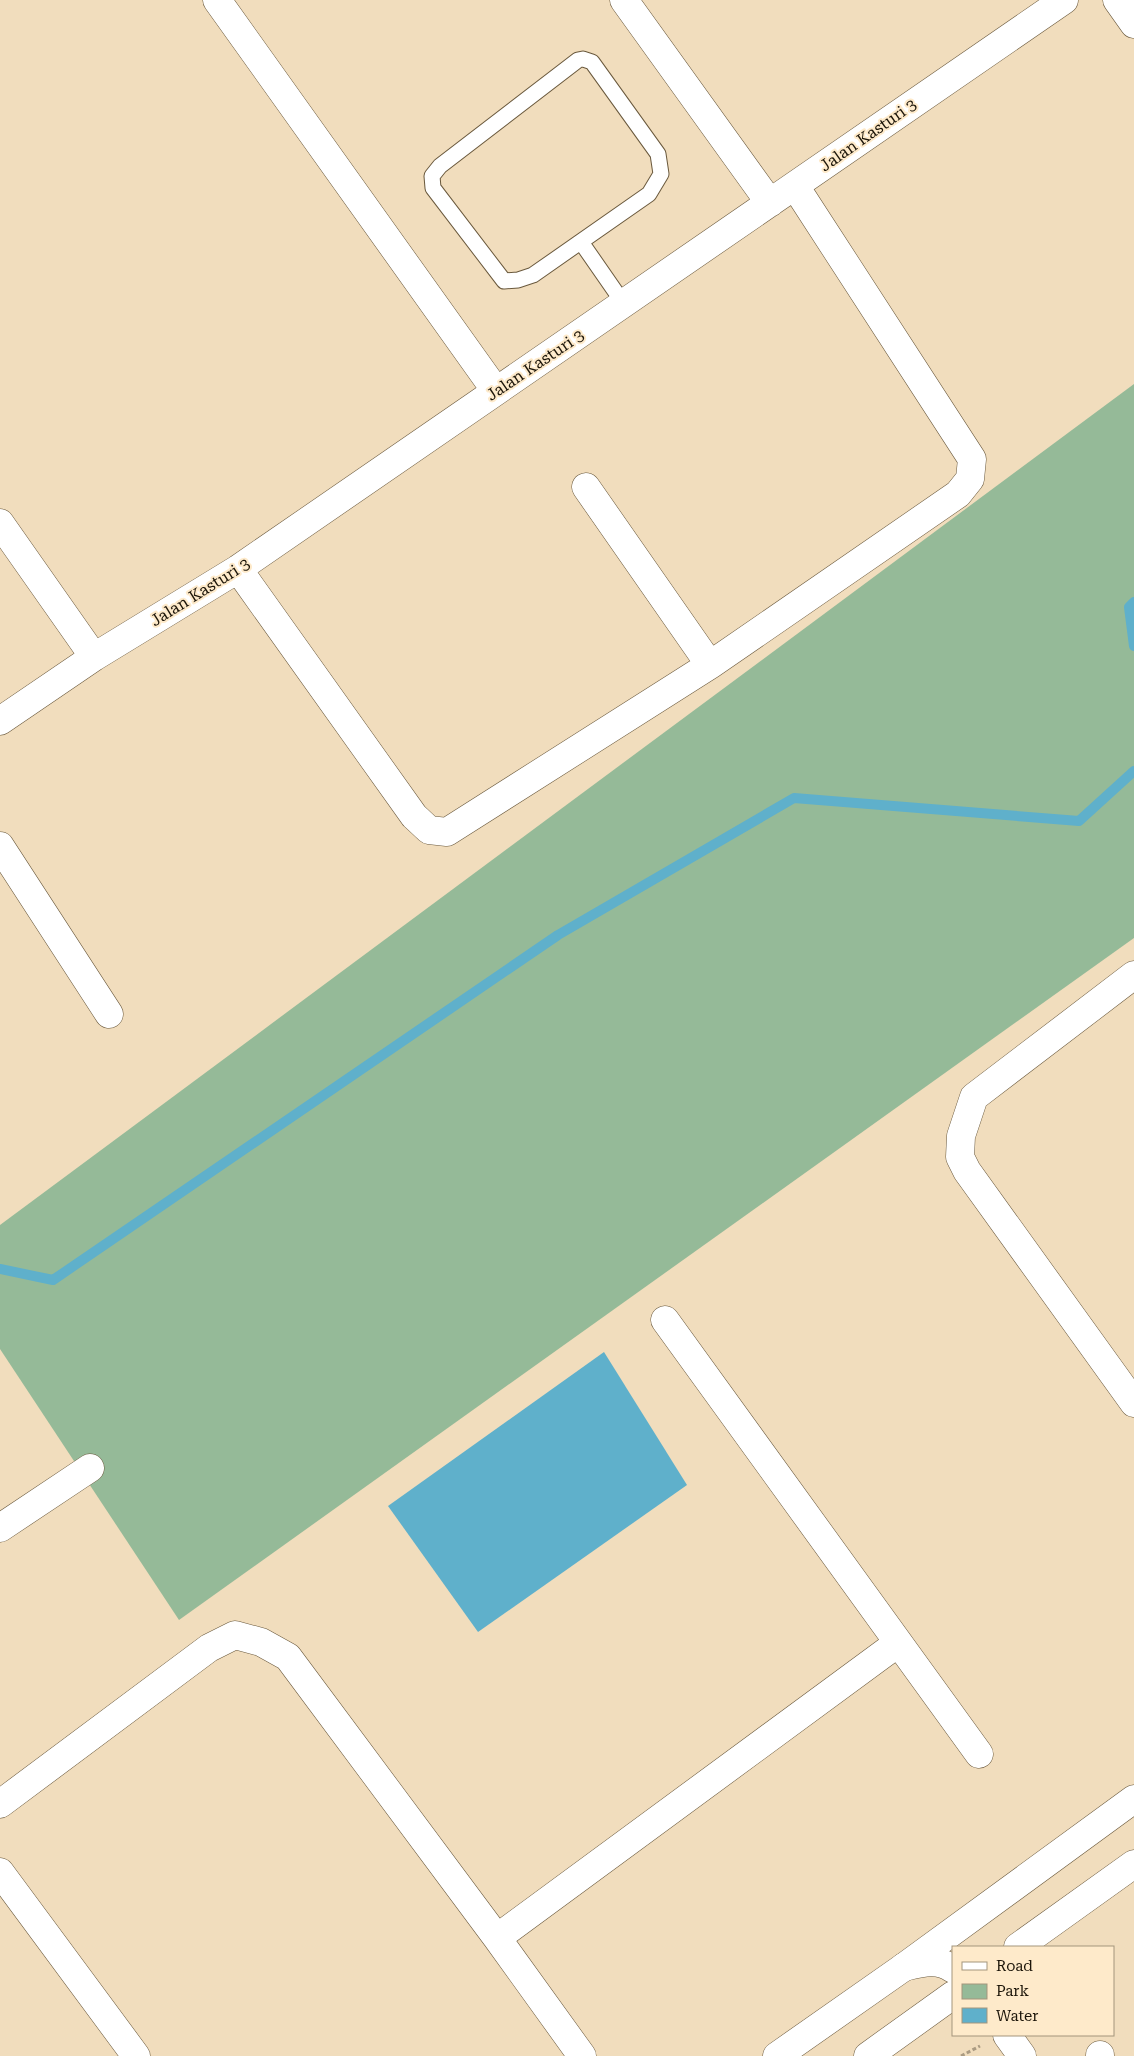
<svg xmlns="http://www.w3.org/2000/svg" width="1134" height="2056" font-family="'Roboto Serif',serif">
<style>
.green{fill:#95ba98}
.water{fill:#5fb0cb}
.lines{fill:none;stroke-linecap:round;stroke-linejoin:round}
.stream{stroke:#5fb0cb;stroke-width:10}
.service-casing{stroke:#6a593d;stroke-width:17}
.minor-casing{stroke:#6a593d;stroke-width:29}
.tertiary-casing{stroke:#6a593d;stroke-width:29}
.primary-casing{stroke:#6a593d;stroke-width:29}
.path{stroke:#ab9b82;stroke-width:3;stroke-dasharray:4 2.5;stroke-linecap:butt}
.service{stroke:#fff;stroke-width:15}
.minor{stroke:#fff;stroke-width:28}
.tertiary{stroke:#fff;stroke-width:28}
.primary{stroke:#fff;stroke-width:28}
.labels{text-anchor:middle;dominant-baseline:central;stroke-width:4;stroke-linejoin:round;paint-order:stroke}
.street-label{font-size:16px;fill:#1c1509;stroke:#feeaca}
</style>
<rect width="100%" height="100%" fill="#f1ddbd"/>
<path class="green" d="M 1134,384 L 1134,938 L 179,1620 L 0,1349 L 0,1225 Z"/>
<path class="water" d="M 604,1352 L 687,1485 L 478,1632 L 388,1506 Z"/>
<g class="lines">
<path class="stream" d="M 1134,602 L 1129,607 L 1134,646
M 0,1269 L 53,1280 L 558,935 L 794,798 L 1079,821 L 1134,771"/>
<defs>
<path id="service" d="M 583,59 L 592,62 L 658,154 L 661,174 L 649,194 L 533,275 L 518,280 L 504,281 L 433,188 L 432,176 L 440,166 L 578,60 Z
M 581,242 L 624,304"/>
<path id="minor" d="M 217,0 L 496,391
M 624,0 L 770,203
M 586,487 L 710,665
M 0,523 L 94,657
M 238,569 L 414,816 L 429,830 L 447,832 L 710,665 L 958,494 L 970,479 L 972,459 L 795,186
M 0,721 L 94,657 L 238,569 L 1064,0
M 0,846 L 109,1014
M 1134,975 L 974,1097 L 961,1136 L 960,1157 L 967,1171 L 1134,1403
M 665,1320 L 979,1754
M 0,1528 L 90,1468
M 0,1804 L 209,1648 L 235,1635 L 261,1642 L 288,1657 L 497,1938 L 582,2056
M 0,1872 L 136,2056
M 497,1938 L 898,1643
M 904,1967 C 921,1963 938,1958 953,1969
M 1007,2035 L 1022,2056
M 1100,2055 L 1100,2056"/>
<path id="tertiary" d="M 1018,1947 L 1134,1864
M 777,2056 L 904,1967 L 1134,1799
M 868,2056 L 953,1995"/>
<path id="primary" d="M 1117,0 L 1134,24"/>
</defs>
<use href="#service" class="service-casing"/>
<use href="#minor" class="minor-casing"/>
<use href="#tertiary" class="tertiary-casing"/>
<use href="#primary" class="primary-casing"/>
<path class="path" d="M 961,2056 L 980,2046"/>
<use href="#service" class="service"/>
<use href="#minor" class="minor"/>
<use href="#tertiary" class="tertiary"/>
<use href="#primary" class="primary"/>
</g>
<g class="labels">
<g class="street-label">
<text transform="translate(868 135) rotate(-35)">Jalan Kasturi 3</text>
<text transform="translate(535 365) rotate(-34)">Jalan Kasturi 3</text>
<text transform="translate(200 592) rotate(-32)">Jalan Kasturi 3</text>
</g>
</g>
<rect x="952" y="1946" width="162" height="90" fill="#feeaca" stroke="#a4957d"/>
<rect x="962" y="1962" width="25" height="8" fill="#ffffff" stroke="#a4957d"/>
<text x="996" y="1971" font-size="15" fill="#1c1509">Road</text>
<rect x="962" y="1984" width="25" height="15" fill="#95ba98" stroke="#a4957d"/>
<text x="996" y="1996" font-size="15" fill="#1c1509">Park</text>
<rect x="962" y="2008" width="25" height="15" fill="#5fb0cb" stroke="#a4957d"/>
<text x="996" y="2021" font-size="15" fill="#1c1509">Water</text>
</svg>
